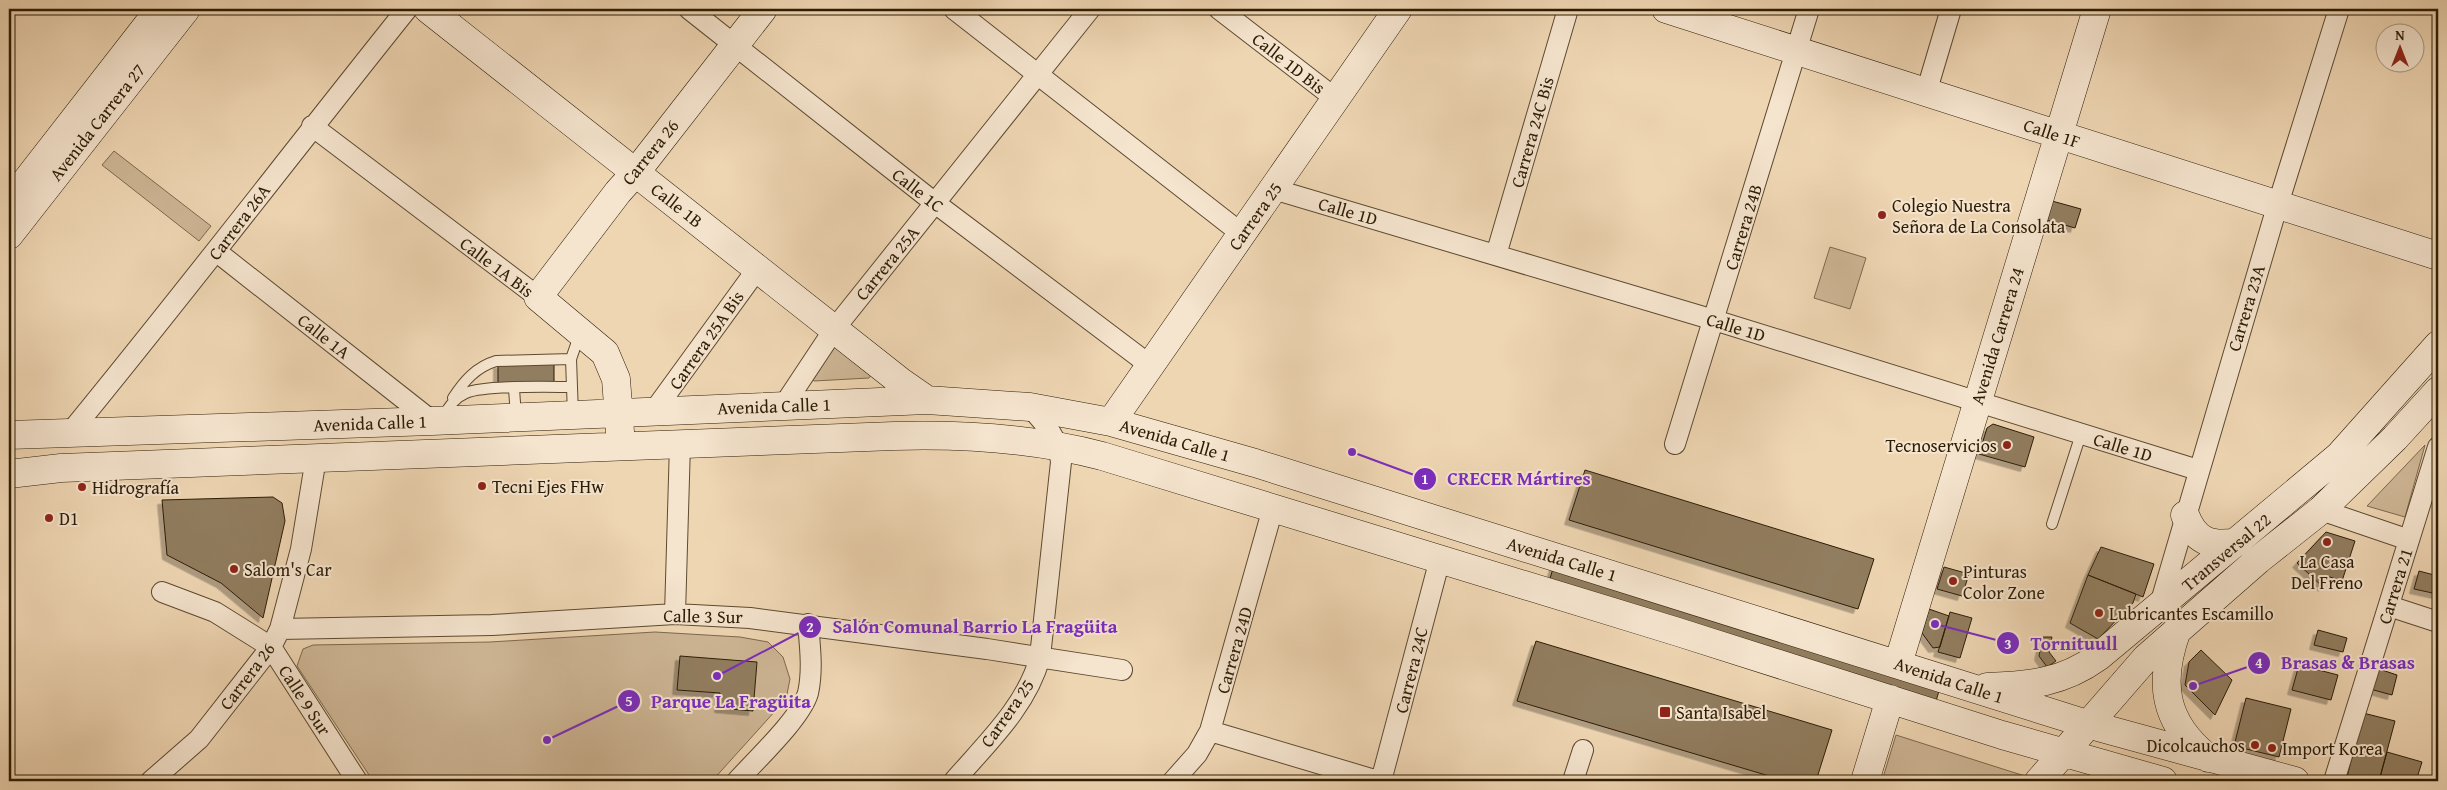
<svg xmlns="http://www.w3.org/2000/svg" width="2447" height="790" font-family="'Gentium Book Plus',serif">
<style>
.green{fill:#ceb695;stroke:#7d694d}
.building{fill:#917d5f;stroke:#2c1c05;filter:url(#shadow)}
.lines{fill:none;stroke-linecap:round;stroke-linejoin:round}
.lane-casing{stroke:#5d4a30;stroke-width:12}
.street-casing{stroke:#5d4a30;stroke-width:22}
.secondary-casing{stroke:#2c1c05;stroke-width:29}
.lane{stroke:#f5e4ce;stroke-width:10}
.street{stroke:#f5e4ce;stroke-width:20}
.secondary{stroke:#f5e4ce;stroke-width:28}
.poi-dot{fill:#8f2418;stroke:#f5e4ce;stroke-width:2}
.labels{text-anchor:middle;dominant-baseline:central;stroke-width:4;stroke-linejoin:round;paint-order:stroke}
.street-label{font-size:18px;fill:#2c1c05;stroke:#f5e4ce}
.poi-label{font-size:18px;fill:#2c1c05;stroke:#f5e4ce;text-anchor:start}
.leader{fill:none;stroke:#7b2cbf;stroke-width:2}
.callout-dot{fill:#7b2cbf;stroke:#f5e4ce;stroke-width:2}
.mark-label{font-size:15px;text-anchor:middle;font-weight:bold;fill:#fff}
.callout-label{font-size:19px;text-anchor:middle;font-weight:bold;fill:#7b2cbf;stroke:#f5e4ce;stroke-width:4;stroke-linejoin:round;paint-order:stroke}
</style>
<defs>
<filter id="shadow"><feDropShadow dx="-4.5" dy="4.5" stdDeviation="0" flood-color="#0004"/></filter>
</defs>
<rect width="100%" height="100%" fill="#efd6b3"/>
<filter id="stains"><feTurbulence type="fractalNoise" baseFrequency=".004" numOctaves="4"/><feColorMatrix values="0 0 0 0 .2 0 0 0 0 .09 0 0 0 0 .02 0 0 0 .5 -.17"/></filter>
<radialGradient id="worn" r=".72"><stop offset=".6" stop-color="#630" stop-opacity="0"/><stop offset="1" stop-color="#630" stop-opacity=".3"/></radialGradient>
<path class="green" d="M 114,151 L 211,226 L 199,241 L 102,165 Z
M 1830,247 L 1866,258 L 1850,309 L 1814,298 Z
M 836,347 L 871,375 L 869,378 L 814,381 L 813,380 L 833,348 Z
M 2425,445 L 2405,517 L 2367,506 Z
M 655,632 L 740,637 L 768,642 L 783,657 L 790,679 L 786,699 L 712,781 L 373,781 L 297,666 L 303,649 L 313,645 L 490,642 Z
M 1896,735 L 2028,777 L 2024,781 L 1882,781 Z"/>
<path class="building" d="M 2052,201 L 2081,209 L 2075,228 L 2047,220 Z
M 554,363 L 554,386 L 498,387 L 498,364 Z
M 1993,424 L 2034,437 L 2025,467 L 1979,454 L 1987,428 Z
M 1585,470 L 1874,559 L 1858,609 L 1569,520 Z
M 273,497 L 282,503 L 285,521 L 263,618 L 221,583 L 167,555 L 162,500 Z
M 2326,532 L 2355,541 L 2342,581 L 2327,576 L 2323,587 L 2297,563 Z
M 2101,547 L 2154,564 L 2143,597 L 2088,575 Z
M 1555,562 L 1941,684 L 1934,708 L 1548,585 Z
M 1944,567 L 1969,574 L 1962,596 L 1937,589 Z
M 2419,571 L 2438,576 L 2437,594 L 2414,589 Z
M 2088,575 L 2136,594 L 2133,603 L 2098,639 L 2070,623 Z
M 1929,609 L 1949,616 L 1940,647 L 1933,648 L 1922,633 Z
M 1950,612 L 1972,618 L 1960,658 L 1938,652 Z
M 2318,630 L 2347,638 L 2343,652 L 2314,645 Z
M 2043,637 L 2052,637 L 2049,652 L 2056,661 L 2047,667 L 2039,656 Z
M 1536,641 L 1832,730 L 1816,781 L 1786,781 L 1517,701 Z
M 2201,650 L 2232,680 L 2215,715 L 2185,685 L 2189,662 Z
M 680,656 L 757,662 L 753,711 L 719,708 L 720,693 L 677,690 Z
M 2299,665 L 2338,675 L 2331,700 L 2292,690 Z
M 2376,668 L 2397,675 L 2392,695 L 2370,689 Z
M 2246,698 L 2291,709 L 2279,757 L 2234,746 Z
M 2363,713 L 2395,721 L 2379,781 L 2346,781 Z
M 2387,752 L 2422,762 L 2416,781 L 2379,781 Z"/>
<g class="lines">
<defs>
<path id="lane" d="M 514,389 L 516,416
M 453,398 C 464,381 476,367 496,361 L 571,359
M 573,415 L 571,359 L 580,333
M 443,418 C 448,407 454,398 466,393 C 484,385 548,387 572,387
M 2052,524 L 2081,434"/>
<path id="street" d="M 689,9 L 935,203 L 1151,366
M 954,9 L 1242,234
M 1219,9 L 1336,99
M 1926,93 L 1951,9
M 312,126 L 538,297
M 1273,189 L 1714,320 L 2198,470
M 217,252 L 432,421
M 1496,255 L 1568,9
M 784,405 L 835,328 L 1090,9
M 654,411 L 758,268
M 69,434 C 184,294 294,150 407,9
M 1675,444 L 1809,9
M 2321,510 L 2409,540
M 162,592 L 215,612 L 271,647 L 357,781
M 2389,606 L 2438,622
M 2159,608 L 2274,217 L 2339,9
M 675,614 L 680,444
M 280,629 L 492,625 L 675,614 L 750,618 L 987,649 L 1122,670
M 1210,731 L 1378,781
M 151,781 L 199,739 L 271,647 L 280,629 L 301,549 L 316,458
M 737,781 C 755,761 801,718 808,693 C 813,671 810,646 808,624
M 954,781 C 986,744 1027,706 1040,657 L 1061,462 C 1059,440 1045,423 1030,407
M 1173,781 L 1197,754 L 1210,731 L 1273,508
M 1381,781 L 1440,559
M 1573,781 L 1583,750
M 2334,781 L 2438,447"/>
<path id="secondary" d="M 428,9 L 901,382 L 927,400
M 1666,9 L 2438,256
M 9,203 L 160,9
M 9,235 L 186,9
M 1111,422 L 1398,9
M 620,432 L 616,379 L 605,353 L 538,297 L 618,192 L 636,172 L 763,9
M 9,435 L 432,421 L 927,400 L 1030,407 L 1111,422 L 1255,463 L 2087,724 L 2295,781
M 9,474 L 61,468 L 894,436 C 965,434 1033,438 1102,456 L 1678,632 L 2002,735 L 2163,781
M 2185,515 C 2195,541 2210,547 2238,542
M 2177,630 C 2158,682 2163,722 2208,758
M 1898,664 L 2097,9
M 1987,687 C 2031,685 2062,683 2098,657 L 2339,456 L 2438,345
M 1865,781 L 1890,699
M 2039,781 L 2146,658 L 2258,560 L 2321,510 L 2395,438 L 2438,391"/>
</defs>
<use href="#lane" class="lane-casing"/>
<use href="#street" class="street-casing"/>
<use href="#secondary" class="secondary-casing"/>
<use href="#lane" class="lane"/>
<use href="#street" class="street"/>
<use href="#secondary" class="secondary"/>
</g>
<g class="poi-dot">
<circle cx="1882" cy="215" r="5"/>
<circle cx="2007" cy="445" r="5"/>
<circle cx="482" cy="486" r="5"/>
<circle cx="82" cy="487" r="5"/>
<circle cx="49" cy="518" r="5"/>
<circle cx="2327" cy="542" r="5"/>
<circle cx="234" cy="569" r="5"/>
<circle cx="1953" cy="581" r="5"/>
<circle cx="2099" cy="613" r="5"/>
<rect x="1659" y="706" width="12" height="12" rx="2.5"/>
<circle cx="2255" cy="745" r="5"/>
<circle cx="2272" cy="748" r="5"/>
</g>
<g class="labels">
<g class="street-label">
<text transform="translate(1289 63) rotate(38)">Calle 1D Bis</text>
<text transform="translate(97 122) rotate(-52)">Avenida Carrera 27</text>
<text transform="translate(1532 132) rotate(-74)">Carrera 24C Bis</text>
<text transform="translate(2052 133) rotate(18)">Calle 1F</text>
<text transform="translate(650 152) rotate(-51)">Carrera 26</text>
<text transform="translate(918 190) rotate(38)">Calle 1C</text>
<text transform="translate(677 205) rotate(38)">Calle 1B</text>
<text transform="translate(1348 211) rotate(16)">Calle 1D</text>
<text transform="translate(1255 216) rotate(-55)">Carrera 25</text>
<text transform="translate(239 222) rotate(-53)">Carrera 26A</text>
<text transform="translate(1743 227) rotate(-73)">Carrera 24B</text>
<text transform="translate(887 263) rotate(-51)">Carrera 25A</text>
<text transform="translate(497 267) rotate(37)">Calle 1A Bis</text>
<text transform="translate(2246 308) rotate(-73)">Carrera 23A</text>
<text transform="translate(1736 327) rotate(17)">Calle 1D</text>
<text transform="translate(324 336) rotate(38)">Calle 1A</text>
<text transform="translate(1997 336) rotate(-73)">Avenida Carrera 24</text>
<text transform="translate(706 340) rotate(-55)">Carrera 25A Bis</text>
<text transform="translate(774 406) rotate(-2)">Avenida Calle 1</text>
<text transform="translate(370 423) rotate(-2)">Avenida Calle 1</text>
<text transform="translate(1175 440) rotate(16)">Avenida Calle 1</text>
<text transform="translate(2123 447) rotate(17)">Calle 1D</text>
<text transform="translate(2226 552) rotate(-40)">Transversal 22</text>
<text transform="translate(1562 559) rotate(17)">Avenida Calle 1</text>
<text transform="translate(2395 586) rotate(-73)">Carrera 21</text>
<text transform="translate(703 616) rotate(1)">Calle 3 Sur</text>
<text transform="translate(1234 650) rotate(-74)">Carrera 24D</text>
<text transform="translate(1411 670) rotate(-76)">Carrera 24C</text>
<text transform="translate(247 676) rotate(-53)">Carrera 26</text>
<text transform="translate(1949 680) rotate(18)">Avenida Calle 1</text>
<text transform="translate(305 700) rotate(57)">Calle 9 Sur</text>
<text transform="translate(1007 713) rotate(-55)">Carrera 25</text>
</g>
<g class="poi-label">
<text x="1892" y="205">Colegio Nuestra<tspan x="1892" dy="21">Señora de La Consolata</tspan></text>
<text x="1997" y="445" text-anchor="end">Tecnoservicios</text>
<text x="492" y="486">Tecni Ejes FHw</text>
<text x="92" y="487">Hidrografía</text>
<text x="59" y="518">D1</text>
<text x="2327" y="561" text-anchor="middle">La Casa<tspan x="2327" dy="21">Del Freno</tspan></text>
<text x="244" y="569">Salom's Car</text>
<text x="1963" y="571">Pinturas<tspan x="1963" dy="21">Color Zone</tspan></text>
<text x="2109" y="613">Lubricantes Escamillo</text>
<text x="1676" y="712">Santa Isabel</text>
<text x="2245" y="745" text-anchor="end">Dicolcauchos</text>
<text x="2282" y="748">Import Korea</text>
</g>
</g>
<path class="leader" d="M1352 452L1425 479M717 676L810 627M1935 624L2008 643M2193 686L2259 663M547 740L629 701"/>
<g class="callout-dot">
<circle cx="1352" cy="452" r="5"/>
<circle cx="717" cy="676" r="5"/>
<circle cx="1935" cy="624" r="5"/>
<circle cx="2193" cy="686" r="5"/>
<circle cx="547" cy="740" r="5"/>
<circle cx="1425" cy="479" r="12"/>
<circle cx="810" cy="627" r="12"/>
<circle cx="2008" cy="643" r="12"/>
<circle cx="2259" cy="663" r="12"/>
<circle cx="629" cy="701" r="12"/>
</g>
<g class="mark-label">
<text x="1425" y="484">1</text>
<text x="810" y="632">2</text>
<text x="2008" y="649">3</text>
<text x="2259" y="668">4</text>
<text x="629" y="706">5</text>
</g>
<g class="callout-label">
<text x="1519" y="485">CRECER Mártires</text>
<text x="975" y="633">Salón Comunal Barrio La Fragüita</text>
<text x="2074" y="650">Tornituull</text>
<text x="2348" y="669">Brasas &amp; Brasas</text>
<text x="731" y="708">Parque La Fragüita</text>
</g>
<rect width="2447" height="790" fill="none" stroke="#efd6b3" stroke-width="30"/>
<rect x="10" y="10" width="2427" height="770" fill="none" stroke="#2c1c05" stroke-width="2.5"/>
<rect x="15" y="15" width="2417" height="760" fill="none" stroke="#2c1c05"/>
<g transform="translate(2400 48)"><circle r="24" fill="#f5e4ce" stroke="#a5947e"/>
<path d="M0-4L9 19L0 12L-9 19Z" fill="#8f2418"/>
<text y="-8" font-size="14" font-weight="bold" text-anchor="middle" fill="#2c1c05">N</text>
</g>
<rect width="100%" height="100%" filter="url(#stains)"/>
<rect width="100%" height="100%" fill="url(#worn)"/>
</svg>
